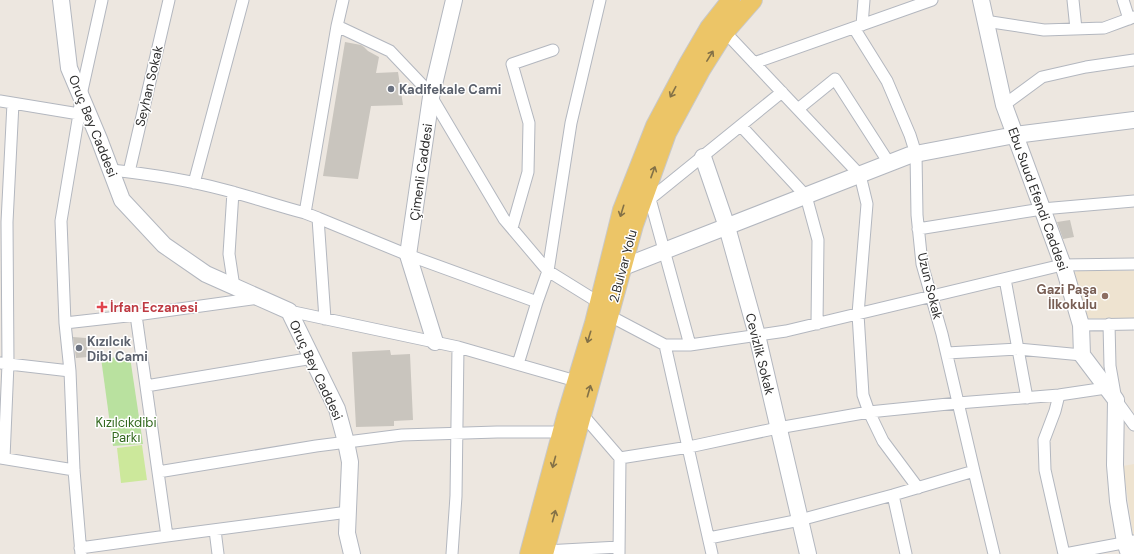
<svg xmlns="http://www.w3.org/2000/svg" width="1134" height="554" font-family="'DM Sans',sans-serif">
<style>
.education{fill:#eee3d0}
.green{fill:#b9e19f}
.pitch{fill:#cce89b}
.building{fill:#c9c5be}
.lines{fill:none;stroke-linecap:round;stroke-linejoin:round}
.street-casing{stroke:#b3b7bf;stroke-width:13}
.secondary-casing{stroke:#b3b7bf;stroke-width:18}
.primary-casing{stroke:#c8c8c8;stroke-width:20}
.street{stroke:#fff;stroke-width:11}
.secondary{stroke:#fff;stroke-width:16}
.primary{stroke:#ecc567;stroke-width:18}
.oneway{stroke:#837147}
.worship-dot{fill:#6b7280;stroke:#fff;stroke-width:1.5}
.education-dot{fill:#8d6e63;stroke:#fff;stroke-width:1.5}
.health-dot{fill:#e0444e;stroke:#fff;stroke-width:1.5}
.labels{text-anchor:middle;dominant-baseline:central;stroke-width:3;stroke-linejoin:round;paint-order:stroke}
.street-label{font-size:13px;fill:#2d2d2d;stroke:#fff}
.worship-label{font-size:13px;font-weight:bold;fill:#5b616d;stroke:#fff;text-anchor:start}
.education-label{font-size:13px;font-weight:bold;fill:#785e54;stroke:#fff;text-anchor:end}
.health-label{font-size:13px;font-weight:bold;fill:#be3a42;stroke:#fff;text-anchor:start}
.park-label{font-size:13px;fill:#32681e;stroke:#fff}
</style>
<rect width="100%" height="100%" fill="#ede7e0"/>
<path class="education" d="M 1078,271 L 1134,271 L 1134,319 L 1083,318 L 1069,275 Z
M 1134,464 L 1134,534 L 1133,534 L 1123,466 Z"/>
<path class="green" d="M 130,357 L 143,444 L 113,446 L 101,358 Z"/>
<path class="pitch" d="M 142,445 L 147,480 L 121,483 L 117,448 Z"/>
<path class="building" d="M 345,42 L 361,45 L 364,47 L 368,51 L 379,57 L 376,73 L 398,72 L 403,105 L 371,106 L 358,179 L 323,176 Z
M 1070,220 L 1074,237 L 1063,239 L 1057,222 Z
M 73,337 L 86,338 L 88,357 L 76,358 Z
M 390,350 L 391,355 L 410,354 L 413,420 L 394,421 L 394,426 L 356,427 L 352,352 Z"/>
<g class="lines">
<defs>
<path id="street" d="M 1073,0 L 1076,29
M 1123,0 L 1129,19
M 985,21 L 1044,30 L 1104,28 L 1134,17
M 862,25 L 864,0
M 337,26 L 343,0
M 854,28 L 887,81 L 910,135 L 916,154 L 917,215 L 922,264 L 942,334 L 974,471 L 994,554
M 725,32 L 860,175 L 867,204 L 858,314 L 863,395 L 869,412 L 883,441 L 918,488
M 754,63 L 932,0
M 0,101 L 79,114 L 81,95 L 102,0
M 1004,105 L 1042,77 L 1086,67 L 1134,60
M 798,109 L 835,79 L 889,163
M 79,114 L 61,221 L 65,323 L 70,371 L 74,470 L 81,554
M 741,126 L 806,196 L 818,240 L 817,324
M 111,170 C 149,174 188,180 225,190 C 252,197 278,206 305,213
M 129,172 L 169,0
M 194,183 L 243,0
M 233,192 L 229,254 L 234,287
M 645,203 L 782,92
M 318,218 L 305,213 L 337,26 L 390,51 L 428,91 L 504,219 L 548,271
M 512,228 L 528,172 L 529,123 L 512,64 L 553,50
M 918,229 L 1042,209 L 1134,201
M 548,271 L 571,123 L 600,0
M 1005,279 L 1027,398
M 259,298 L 136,315 L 158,472 L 316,446 L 402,435 L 497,432 L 562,432
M 289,311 L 458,347
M 325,319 L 318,218 L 408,255 L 537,302 L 548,271 L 598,302 L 610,316 L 665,345 L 690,345 L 650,199
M 65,323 L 136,315
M 1109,324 L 1110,366 L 1116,400 L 1134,425
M 1081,325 L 1134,324
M 665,345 L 712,554
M 690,345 L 786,331 L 1062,265 L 1134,264
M 947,353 L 1018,349 L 1082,355
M 0,363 L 70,371
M 518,364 L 537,302
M 146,386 L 313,358
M 1059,395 L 1055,411 L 1044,440 L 1045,470 L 1064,554
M 582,414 L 620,458
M 0,458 L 74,470
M 4,458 L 8,364 L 7,222 L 13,103
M 158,472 L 167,536 L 348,512
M 893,495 L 906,554
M 215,530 L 218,554
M 709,538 L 800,520 L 893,495 L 974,471
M 80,548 L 167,536
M 545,551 L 619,547
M 452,554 L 456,496 L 458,347 L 576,381
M 619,554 L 620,458 L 689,447 L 778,428 L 869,412 L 958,403 L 1059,395 L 1106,388
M 1065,554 L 1134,541"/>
<path id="secondary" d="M 61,0 L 69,68 L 99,139 L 122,200 L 164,245 L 206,274 L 289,311 L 337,409 L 346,442 L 350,462 L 347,533 L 352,554
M 981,0 L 1004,105 L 1065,271 L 1081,325 L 1082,355 L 1116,400 L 1115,465 L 1118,501 L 1125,542 L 1129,554
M 703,157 L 727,227 L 757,335 L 808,554
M 623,267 L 910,155 L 1015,135 L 1134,120
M 435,342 L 408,255 L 431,97 L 454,0"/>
<path id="primary" d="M 529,554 L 566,416 L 594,323 L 622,210 L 655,126 L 688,64 L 709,28 L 731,0
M 544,554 L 634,225 L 667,133 L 701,70 L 725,32 L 753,0"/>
</defs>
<use href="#street" class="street-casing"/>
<use href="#secondary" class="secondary-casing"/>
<use href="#primary" class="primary-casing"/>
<use href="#street" class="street"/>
<use href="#secondary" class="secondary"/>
<use href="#primary" class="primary"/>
</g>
<defs><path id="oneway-shaft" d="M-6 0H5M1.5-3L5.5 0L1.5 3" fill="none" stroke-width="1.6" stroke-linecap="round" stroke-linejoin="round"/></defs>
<g class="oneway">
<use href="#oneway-shaft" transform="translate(710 56) rotate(-58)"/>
<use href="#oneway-shaft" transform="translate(673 92) rotate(118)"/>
<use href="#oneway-shaft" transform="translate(653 172) rotate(-70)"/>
<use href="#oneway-shaft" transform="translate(622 211) rotate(107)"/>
<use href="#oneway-shaft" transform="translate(589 337) rotate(107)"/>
<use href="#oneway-shaft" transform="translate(589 391) rotate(-74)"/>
<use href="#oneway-shaft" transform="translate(554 462) rotate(105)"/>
<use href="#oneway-shaft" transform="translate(554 516) rotate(-75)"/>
</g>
<g class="worship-dot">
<circle cx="391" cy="89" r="4"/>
<circle cx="79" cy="348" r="4"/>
</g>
<circle class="education-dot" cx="1105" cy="296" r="4"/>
<path class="health-dot" d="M100 301h4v4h4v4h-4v4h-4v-4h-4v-4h4z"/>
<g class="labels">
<g class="street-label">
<text transform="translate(149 86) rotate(-77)">Seyhan Sokak</text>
<text transform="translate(93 126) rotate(68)">Oruç Bey Caddesi</text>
<text transform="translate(421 172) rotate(-82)">Çimenli Caddesi</text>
<text transform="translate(1038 199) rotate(70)">Ebu Suud Efendi Caddesi</text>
<text transform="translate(623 266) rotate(-75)">2.Bulvar Yolu</text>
<text transform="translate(930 286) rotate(76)">Uzun Sokak</text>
<text transform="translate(760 354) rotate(76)">Cevizlik Sokak</text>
<text transform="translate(316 370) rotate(65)">Oruç Bey Caddesi</text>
</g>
<g class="worship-label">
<text x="399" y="89">Kadifekale Cami</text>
<text x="87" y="341">Kızılcık<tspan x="87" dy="15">Dibi Cami</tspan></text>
</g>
<g class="education-label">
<text x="1097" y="289">Gazi Paşa<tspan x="1097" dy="15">İlkokulu</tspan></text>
</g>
<g class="health-label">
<text x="110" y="307">İrfan Eczanesi</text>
</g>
<g class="park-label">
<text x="126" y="422">Kızılcıkdibi<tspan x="126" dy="15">Parkı</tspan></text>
</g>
</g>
</svg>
